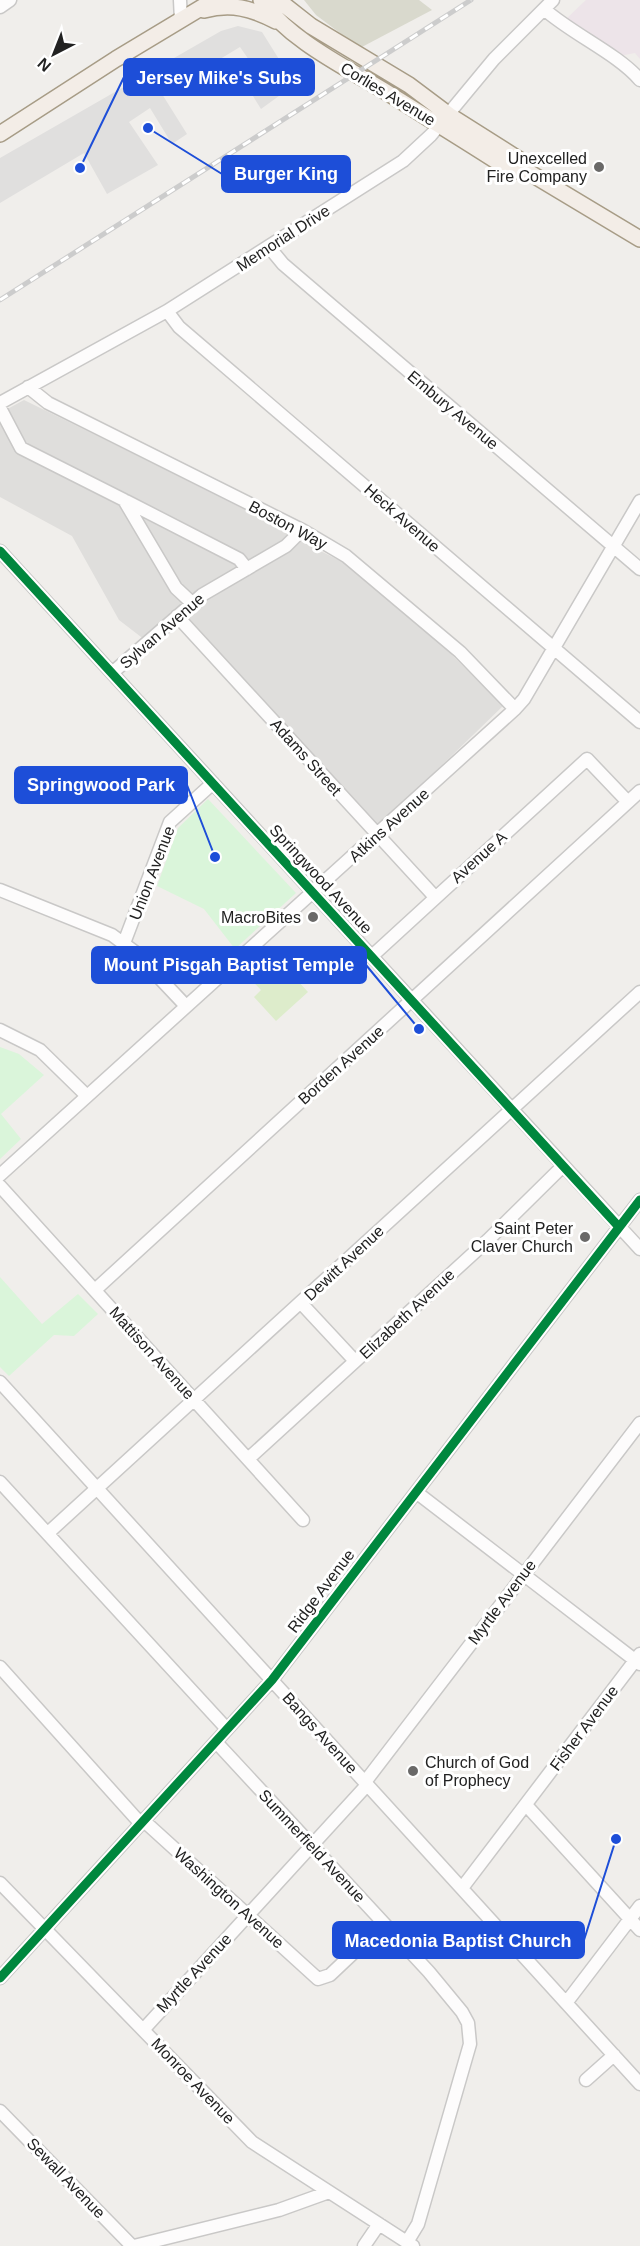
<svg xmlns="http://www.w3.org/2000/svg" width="640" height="2246" font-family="Arial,sans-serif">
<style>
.residential{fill:#dfdedc}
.industrial{fill:#ede4e9}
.construction{fill:#d9d9cd}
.grass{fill:#ddeccb}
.park{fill:#daf5da}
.parking{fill:#e0dfde}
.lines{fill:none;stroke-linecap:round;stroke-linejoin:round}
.minor-casing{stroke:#c9c8c7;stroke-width:15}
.major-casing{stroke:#a79c86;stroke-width:18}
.minor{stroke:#fdfcfc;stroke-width:12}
.major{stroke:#f3ede7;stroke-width:15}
.rail-casing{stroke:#ccc;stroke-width:5}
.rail{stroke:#fff;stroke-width:3;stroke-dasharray:9;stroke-linecap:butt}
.cycleway-casing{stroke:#fff;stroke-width:13}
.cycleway{stroke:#00873e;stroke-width:9}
.poi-dot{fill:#6a6968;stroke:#fff;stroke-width:2}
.labels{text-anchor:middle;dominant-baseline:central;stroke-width:6;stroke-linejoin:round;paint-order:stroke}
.street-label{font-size:16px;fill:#222;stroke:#fff}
.poi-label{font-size:16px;fill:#222;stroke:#fff;text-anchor:end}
.leader{fill:none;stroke:#1d4ed8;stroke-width:2}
.callout-dot{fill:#1d4ed8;stroke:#fff;stroke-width:2}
.callout{fill:#1d4ed8;stroke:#1d4ed8;stroke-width:2}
.callout-label{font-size:18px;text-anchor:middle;font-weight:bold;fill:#fff}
</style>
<rect width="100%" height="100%" fill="#f0eeeb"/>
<path class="residential" d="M 24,400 L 291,531 L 286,539 L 204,587 L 145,640 L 119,620 L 72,536 L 0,497 L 0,413 Z
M 301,541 L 360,571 L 450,653 L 503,706 L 379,826 L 361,813 L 185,621 L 199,600 Z"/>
<path class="industrial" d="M 586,0 L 640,0 L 640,59 L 635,53 L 615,57 L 563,22 Z"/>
<path class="construction" d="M 304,0 L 419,0 L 432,10 L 360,48 L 316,15 Z"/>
<path class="grass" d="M 266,946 L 308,992 L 276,1021 L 254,997 L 261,990 L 241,969 Z"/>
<path class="park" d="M 208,799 L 296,893 L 235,949 L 204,909 L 157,886 L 178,828 Z
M 0,1047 L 19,1054 L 44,1075 L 1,1114 L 21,1139 L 0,1159 Z
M 0,1277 L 42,1324 L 78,1294 L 98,1314 L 74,1336 L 54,1335 L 9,1376 L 0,1367 Z"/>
<path class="parking" d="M 238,26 L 262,32 L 292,80 L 287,85 L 290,88 L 261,109 L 253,96 L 267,86 L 240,47 L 162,94 L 187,134 L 172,144 L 150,108 L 129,122 L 158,165 L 107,194 L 84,153 L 0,203 L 0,158 L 221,31 Z"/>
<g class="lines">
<defs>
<path id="minor" d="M 180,0 L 181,21
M 0,7 L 10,0
M 544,9 C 572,34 618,54 640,80
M 269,247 L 283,264 L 640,569
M 167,311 L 179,327 L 640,722
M 28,387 L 48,403 L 302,530 L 346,556 L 460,652 L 515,709
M 0,403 L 167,311 L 403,161 L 431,135 L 494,59 L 553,0
M 0,408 L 21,448 L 124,500 L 176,588 L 192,603
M 126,501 L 239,559 L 247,569
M 0,551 L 640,1249
M 177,616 L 435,897
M 112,673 L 202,595 L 286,546 L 302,530
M 0,890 L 112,935 L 135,952 L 186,1006
M 124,943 L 170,822 L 213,783
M 372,956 L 587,759 L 628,802
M 0,1030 L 40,1050 L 87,1096
M 0,1175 L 515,709 L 524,699 L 640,501
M 0,1186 L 303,1520
M 95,1290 L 640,791
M 301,1303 L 355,1361
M 0,1382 L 640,2084
M 248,1459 L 488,1240 L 563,1166
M 0,1482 L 227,1729
M 416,1492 L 640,1664
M 48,1533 L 640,992
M 0,1667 L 141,1824
M 216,1742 L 429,1972 L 462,2012 L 468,2023 L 470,2044 L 418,2224 L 407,2242
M 365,1782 L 640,1423
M 526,1805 L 640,1930
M 144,1821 L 318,1979 L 330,1975 L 384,1924
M 0,1883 L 252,2142 L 413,2246
M 462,1888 L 640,1654
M 0,1978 L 272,1680 L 640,1200
M 566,2003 L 640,1906
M 143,2030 L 367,1785
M 586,2080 L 614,2055
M 0,2111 L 132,2246
M 134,2246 L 279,2210 L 329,2192
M 364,2246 L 379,2224"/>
<path id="major" d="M 261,0 C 292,43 348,68 391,95 C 431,120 472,145 512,171 L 525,170 L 640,239
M 278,0 L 311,26 L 409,85 L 449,115 L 520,160 L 525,170
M 204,10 C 231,3 251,8 276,21
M 0,134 L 116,59 L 214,0"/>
</defs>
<use href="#minor" class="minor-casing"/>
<use href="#major" class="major-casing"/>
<use href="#minor" class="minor"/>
<use href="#major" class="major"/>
<defs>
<path id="rail" d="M 0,300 L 471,0"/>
</defs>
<use href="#rail" class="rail-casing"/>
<use href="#rail" class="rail"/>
<defs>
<path id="cycleway" d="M 0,551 L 619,1227
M 0,1978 L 272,1680 L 640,1200"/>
</defs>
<use href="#cycleway" class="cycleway-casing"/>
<use href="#cycleway" class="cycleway"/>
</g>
<g class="poi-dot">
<circle cx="599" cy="167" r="6"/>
<circle cx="313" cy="917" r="6"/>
<circle cx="585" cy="1237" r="6"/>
<circle cx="413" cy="1771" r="6"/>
</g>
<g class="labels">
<g class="street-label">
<text transform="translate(388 94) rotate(31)">Corlies Avenue</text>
<text transform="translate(283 238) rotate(-33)">Memorial Drive</text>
<text transform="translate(453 410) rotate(40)">Embury Avenue</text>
<text transform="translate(402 518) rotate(41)">Heck Avenue</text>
<text transform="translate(288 525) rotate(28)">Boston Way</text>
<text transform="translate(162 631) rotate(-41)">Sylvan Avenue</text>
<text transform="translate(306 757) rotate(48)">Adams Street</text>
<text transform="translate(389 825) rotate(-42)">Atkins Avenue</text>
<text transform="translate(479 857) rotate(-42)">Avenue A</text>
<text transform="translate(152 873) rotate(-69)">Union Avenue</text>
<text transform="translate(321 879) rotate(47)">Springwood Avenue</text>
<text transform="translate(341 1065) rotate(-42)">Borden Avenue</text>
<text transform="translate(344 1263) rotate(-43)">Dewitt Avenue</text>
<text transform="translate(407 1314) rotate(-43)">Elizabeth Avenue</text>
<text transform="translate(152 1353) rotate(48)">Mattison Avenue</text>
<text transform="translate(321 1591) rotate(-53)">Ridge Avenue</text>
<text transform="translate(502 1602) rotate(-53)">Myrtle Avenue</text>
<text transform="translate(584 1728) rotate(-53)">Fisher Avenue</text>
<text transform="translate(320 1733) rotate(48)">Bangs Avenue</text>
<text transform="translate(312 1846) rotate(47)">Summerfield Avenue</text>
<text transform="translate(229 1898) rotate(42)">Washington Avenue</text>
<text transform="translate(194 1973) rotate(-47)">Myrtle Avenue</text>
<text transform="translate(193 2081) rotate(46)">Monroe Avenue</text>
<text transform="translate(66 2178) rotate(46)">Sewall Avenue</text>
</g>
<g class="poi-label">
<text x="587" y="158">Unexcelled<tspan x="587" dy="18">Fire Company</tspan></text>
<text x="301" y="917">MacroBites</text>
<text x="573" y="1228">Saint Peter<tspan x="573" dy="18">Claver Church</tspan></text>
<text x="425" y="1762" text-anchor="start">Church of God<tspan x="425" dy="18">of Prophecy</tspan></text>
</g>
</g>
<path class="leader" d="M80 168L124 77M148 128L222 174M215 857L187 785M419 1029L366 965M616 1839L584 1940"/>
<g class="callout-dot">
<circle cx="80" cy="168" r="6"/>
<circle cx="148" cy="128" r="6"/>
<circle cx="215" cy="857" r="6"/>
<circle cx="419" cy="1029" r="6"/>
<circle cx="616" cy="1839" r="6"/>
</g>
<g class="callout">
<rect x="124" y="59" width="190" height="36" rx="6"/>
<rect x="222" y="156" width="128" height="36" rx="6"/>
<rect x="15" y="767" width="172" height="36" rx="6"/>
<rect x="92" y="947" width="274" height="36" rx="6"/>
<rect x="333" y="1922" width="251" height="36" rx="6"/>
</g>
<g class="callout-label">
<text x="219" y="84">Jersey Mike's Subs</text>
<text x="286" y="180">Burger King</text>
<text x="101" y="791">Springwood Park</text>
<text x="229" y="971">Mount Pisgah Baptist Temple</text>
<text x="458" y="1947">Macedonia Baptist Church</text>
</g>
<g transform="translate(54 54) rotate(222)" stroke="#ffffff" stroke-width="4.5" paint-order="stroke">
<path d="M0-4.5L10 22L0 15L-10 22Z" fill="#222222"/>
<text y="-9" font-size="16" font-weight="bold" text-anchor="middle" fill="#222222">N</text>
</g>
</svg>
